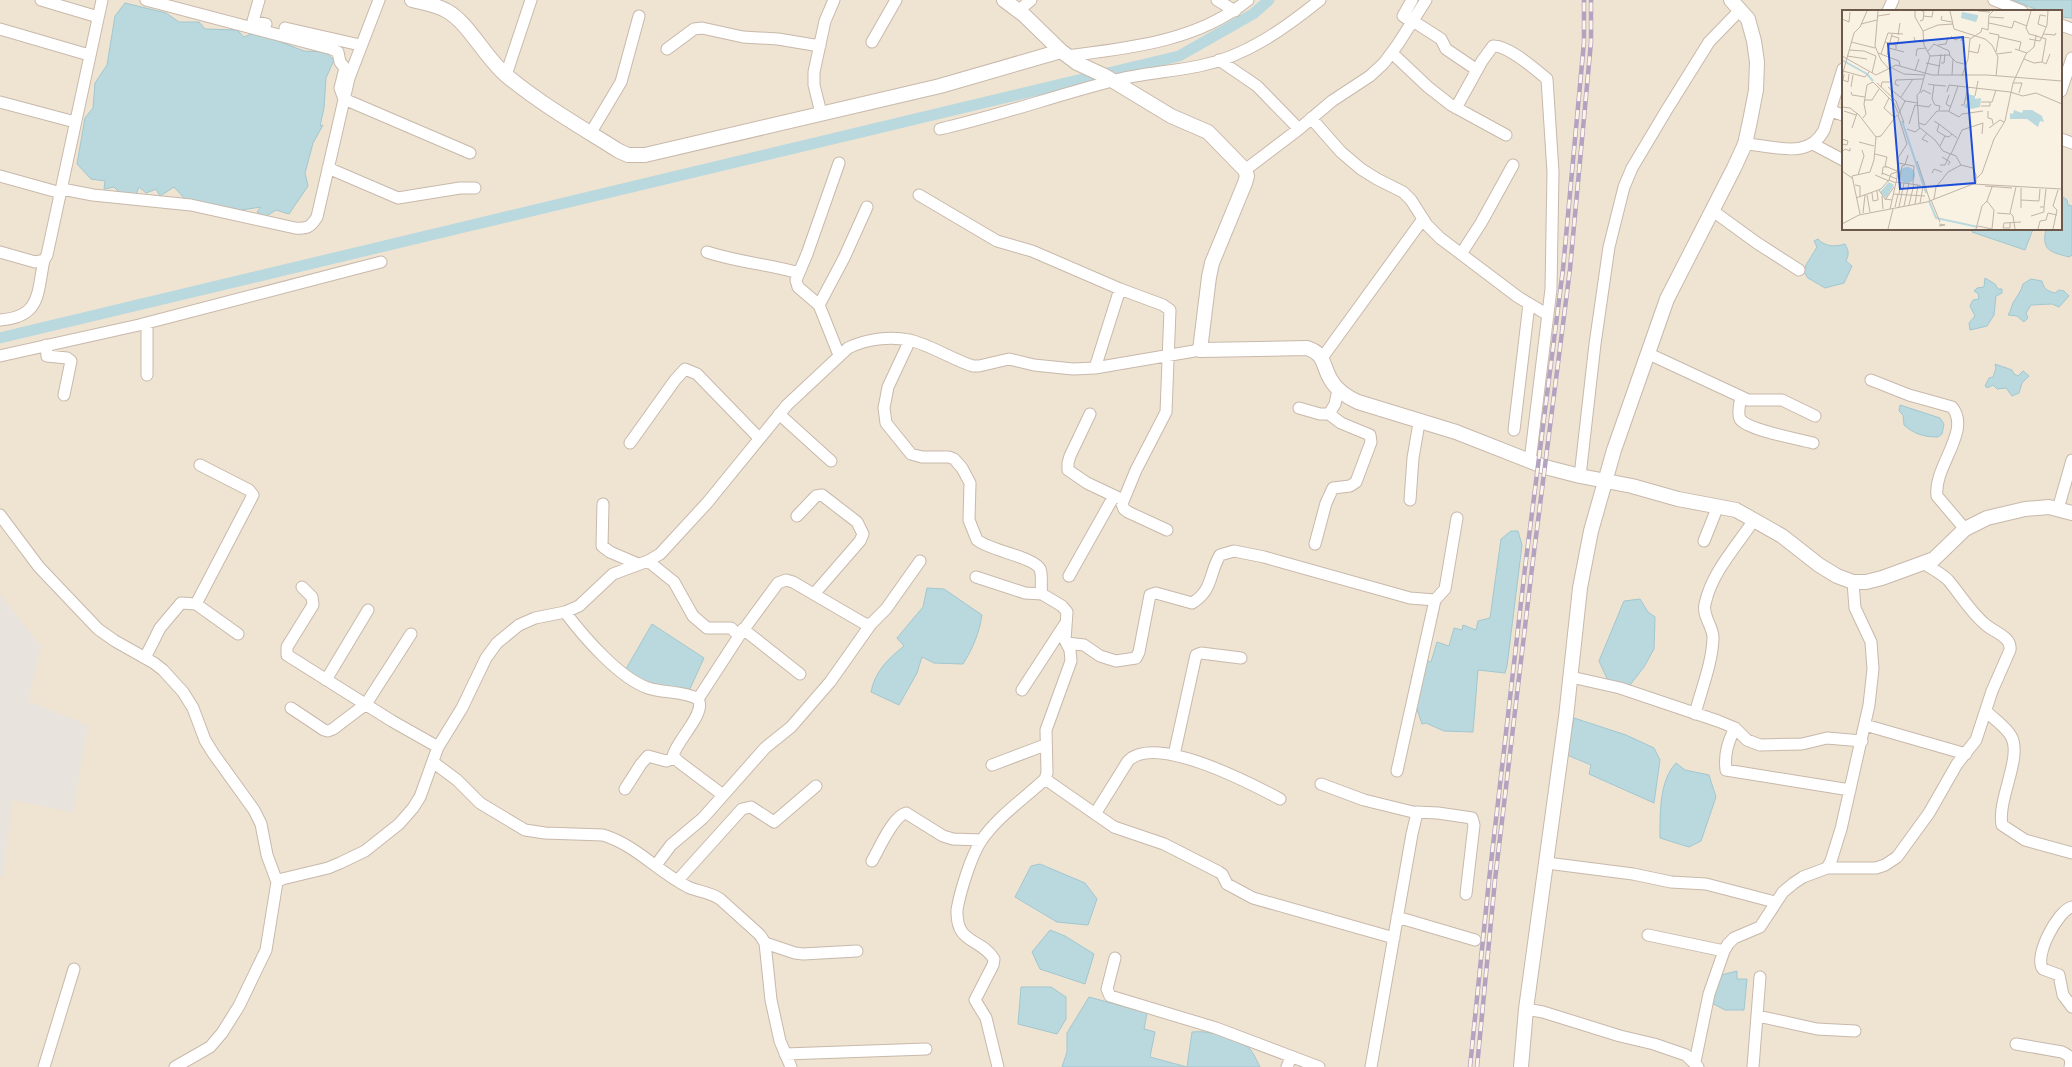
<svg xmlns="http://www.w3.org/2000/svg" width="2072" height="1067" font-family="Karla,sans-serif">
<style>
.residential{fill:#efe3d2;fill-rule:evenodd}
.industrial{fill:#e8e3dd}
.water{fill:#bad9df;stroke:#a1c7d0}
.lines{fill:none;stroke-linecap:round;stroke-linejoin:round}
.canal{stroke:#bad9df;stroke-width:11}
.minor-casing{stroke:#c8b9ab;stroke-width:13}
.tertiary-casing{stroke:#c8b9ab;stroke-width:16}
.minor{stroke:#fff;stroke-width:11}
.tertiary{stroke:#fff;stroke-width:14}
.rail-casing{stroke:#b4a3c0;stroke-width:4.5}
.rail{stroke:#fcf5e8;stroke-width:3;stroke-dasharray:9;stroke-linecap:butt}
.inset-river{fill:none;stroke:#bad9df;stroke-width:2}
.inset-road{fill:none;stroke:#c1b4a6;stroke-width:1}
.view{fill:#1d4ed8;fill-opacity:0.15;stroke:#1d4ed8;stroke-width:2}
.inset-edge{fill:none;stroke:#6d594c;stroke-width:2}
</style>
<rect width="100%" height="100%" fill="#f9f1e2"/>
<path class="residential" d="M 0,0 L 2072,0 L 2072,1067 L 0,1067 ZM 1843,11 L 2061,11 L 2061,229 L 1843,229 Z"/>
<path class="industrial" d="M 0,594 L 41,647 L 28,701 L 88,725 L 73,812 L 12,800 L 3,877 L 0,876 Z"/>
<path class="water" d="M 2013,0 L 2072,0 L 2072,18 L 2061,17 L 2061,11 L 2040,11 Z
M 125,3 L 166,13 L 179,22 L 199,22 L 205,29 L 237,30 L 244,37 L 261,30 L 265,36 L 304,51 L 325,52 L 334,60 L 326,78 L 324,108 L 320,126 L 323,125 L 313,143 L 305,173 L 308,186 L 289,214 L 276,210 L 265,217 L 257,212 L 261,207 L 241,210 L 185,199 L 174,187 L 160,196 L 156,189 L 146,193 L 139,187 L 134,199 L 126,199 L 114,187 L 104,189 L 105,181 L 91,179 L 77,164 L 85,118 L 93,108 L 95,83 L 107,65 L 115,16 Z
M 2063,197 L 2067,200 L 2068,205 L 2072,206 L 2072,255 L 2069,257 C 2051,252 2041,251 2046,229 L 2061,229 L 2061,198 Z
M 1972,229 L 2033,229 L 2025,250 L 1972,232 Z
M 1818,239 C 1825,247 1836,247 1845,244 C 1849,251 1849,254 1846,261 L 1852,266 L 1844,283 L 1825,288 L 1808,278 L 1804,272 L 1806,265 L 1817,247 L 1814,241 Z
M 1985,278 L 1995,284 L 1998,289 L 2002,289 L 2002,293 L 1996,296 L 1994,315 L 1987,326 L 1970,330 L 1969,323 L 1975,316 L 1970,306 L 1973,300 L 1979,299 L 1978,293 L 1974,291 L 1977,288 L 1984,287 Z
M 2031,279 L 2042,281 C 2044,289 2047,291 2055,293 L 2059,290 L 2064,291 L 2069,296 L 2059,307 L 2052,304 L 2031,305 L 2026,313 L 2028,318 L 2024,322 L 2017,316 L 2008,315 C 2011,311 2011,307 2013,303 C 2017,296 2021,292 2023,284 Z
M 1995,364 L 2012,370 L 2014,374 L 2018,376 L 2023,371 L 2029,376 L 2022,383 L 2019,393 L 2012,396 L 2006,388 L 1997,389 L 1993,385 L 1987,388 L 1985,386 L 1989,378 L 1993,377 L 1996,368 Z
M 1900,405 L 1940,418 L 1944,424 L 1942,434 L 1938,437 C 1924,437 1914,434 1904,425 L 1903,415 L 1899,411 Z
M 1511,531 L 1518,531 L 1522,545 L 1507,666 L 1505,673 L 1478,670 L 1473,732 L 1444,731 L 1426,723 L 1422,724 L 1410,689 L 1412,675 L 1422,675 L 1426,660 L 1431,662 L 1437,642 L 1449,646 L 1454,628 L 1462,630 L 1463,625 L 1476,630 L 1478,621 L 1490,618 L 1501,539 Z
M 927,588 L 944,589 L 982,615 C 979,634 973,648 963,664 L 934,663 L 922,657 L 917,673 L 899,705 L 871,692 C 875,671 888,659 904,646 L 897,638 L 923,607 Z
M 1640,599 L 1648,612 L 1655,617 L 1654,649 L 1644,667 L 1630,685 L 1610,685 L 1599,661 L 1624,601 Z
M 652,624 L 704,658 L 688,693 L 659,693 L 623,674 Z
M 1574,718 L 1626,735 L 1654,748 L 1660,760 L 1654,803 L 1589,774 L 1591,765 L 1567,755 Z
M 1676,763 L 1685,770 L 1709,775 L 1716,797 L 1701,841 L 1689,847 L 1660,838 C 1660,814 1659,781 1676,763 Z
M 1040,864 L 1085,883 L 1097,899 L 1088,925 L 1057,922 L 1015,897 L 1031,866 Z
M 1050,930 L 1065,936 L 1094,954 L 1085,984 L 1040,969 L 1032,952 Z
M 1737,971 L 1737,979 L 1747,979 L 1744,1010 L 1725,1010 L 1704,999 L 1709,978 Z
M 1021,987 L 1051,987 L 1066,997 L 1066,1019 L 1057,1034 L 1018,1024 Z
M 1089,997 L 1147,1013 L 1144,1029 L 1155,1032 L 1150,1057 L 1187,1067 L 1192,1032 C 1208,1030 1235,1037 1249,1048 C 1253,1052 1257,1061 1260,1067 L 1062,1067 L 1067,1052 L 1067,1033 Z"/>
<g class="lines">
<path class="canal" d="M 0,338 L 1179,56 L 1253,14 L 1269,0"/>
<defs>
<path id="minor" d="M 41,0 L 98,17
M 146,0 L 332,49 L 338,52 L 340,62 L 345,68 L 340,88 L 344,99 L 470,153
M 259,0 L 253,21 L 266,24
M 1217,0 L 1235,11
M 1412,0 L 1403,16 L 1412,22
M 1994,0 L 2022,11
M 1018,11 L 1031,0
M 1888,11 L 1893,0
M 1413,21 L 1441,39 L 1446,49 L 1477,70
M 2061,25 L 2072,29
M 285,28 L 360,45
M 0,29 L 89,55
M 872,42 L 896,0
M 667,49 L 694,29 L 702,28 L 743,37 L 778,39 L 820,46
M 1392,53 L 1428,87 L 1451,105 L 1506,135
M 1067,56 C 1130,48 1198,41 1248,0
M 1219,60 L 1257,86 L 1299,129
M 506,75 L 531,0
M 2061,91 L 2072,58
M 0,102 L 75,122
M 1456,108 L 1482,61 L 1493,46 C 1508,45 1535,69 1547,79 L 1553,172 L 1551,289 L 1530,461
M 1831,111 L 1843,115
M 821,113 L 814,85 L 814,72 L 825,21 L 834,0
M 1311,118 L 1341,152 L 1361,169 L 1377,179 L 1403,192 L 1411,200 L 1427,225 L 1440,238 L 1518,297 L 1548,315
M 940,129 C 998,116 1054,96 1112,81 C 1141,73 1170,72 1199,66 C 1245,57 1284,29 1320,0
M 590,134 L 621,82 L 639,16
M 2061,139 L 2072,143
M 1745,144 C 1773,145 1808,161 1824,130 L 1843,69
M 1813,144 L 1843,160
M 328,168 L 398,198 L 460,188 L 475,188
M 1245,170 L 1299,129 L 1332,101 L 1370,76 L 1384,63 L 1398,44 L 1426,0
M 0,176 L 61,193
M 62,189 L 93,195 L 191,205 L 295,228 C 307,229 311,227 317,217 L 349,78 L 379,0
M 919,195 L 997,241 L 1032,251 L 1120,289 L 1163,305 L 1170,310 L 1166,412 L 1136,470 L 1122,504 L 1124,509 L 1128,512 L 1167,530
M 1713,211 L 1757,243 L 1799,270
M 0,252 L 35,262 L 44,260 L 47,255 L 102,0
M 707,252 C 737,262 768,264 799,273
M 1461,254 L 1481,223 L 1513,165
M 819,305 L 844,258 L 867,207
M 0,320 C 41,317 37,294 44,260
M 147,324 L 147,375
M 910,340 L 888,387 L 884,408 L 886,423 L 911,454 L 922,457 L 949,457 L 954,459 L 962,468 L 970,483 L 969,520 L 977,540 C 991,551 1034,557 1040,569 C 1043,577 1040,586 1042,594 L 1062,606 L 1067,612 L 1065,640 L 1070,650 L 1071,661 L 1046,730 L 1047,773 L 1045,779 C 1024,799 997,817 981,841 C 971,856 960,892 957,910 C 956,945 980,937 994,959 L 993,965 L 975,1000 L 986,1018 L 998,1067
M 46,345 L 47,356 L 67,358 L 71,361 L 64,395
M 1647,353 L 1748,400 L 1782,400 L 1815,416
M 839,355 L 819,305 L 798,287 L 796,280 L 807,254 L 839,163
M 0,356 L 139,325 L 381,262
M 1322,358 L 1423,219
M 1095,368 L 1120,289
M 1871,380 L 1909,395 L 1952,407 C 1972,431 1933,467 1937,496 L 1965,529
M 1741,397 C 1740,404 1737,412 1740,419 C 1747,430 1799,439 1813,443
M 1299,408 L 1320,414 L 1329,414 L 1335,404 L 1338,390
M 779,414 L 831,461
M 1090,414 L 1070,456 L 1068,463 L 1068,470 L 1087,483 L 1123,500
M 1514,430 L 1529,304
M 630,443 L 675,380 L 685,369 L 697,374 L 759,438
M 1580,476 L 1595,344 L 1609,247 L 1624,187 L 1632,168 L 1666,111 L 1709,42 L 1740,10
M 1410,500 L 1413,458 L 1419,423
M 603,504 L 602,546 L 610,552 L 638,564
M 2058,509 L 2072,460
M 0,515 L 39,567 L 98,629 L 115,641 L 154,663 L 163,670 L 183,692 L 193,708 L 205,740 L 213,753 L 254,810 L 261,824 L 267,855 L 277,882
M 797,516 L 816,496 L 822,495 L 857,522 L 863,534 L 860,541 L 814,594
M 1704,541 L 1718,506
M 1315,544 L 1326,503 L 1333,488 L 1350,486 L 1356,482 L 1371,442 L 1370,435 L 1341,423 L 1329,414
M 648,561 L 674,582 L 693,616 L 707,628 L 731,628 L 739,636
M 1069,576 L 1114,496
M 976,577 L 1025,593 L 1042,594
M 302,587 L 312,597 L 313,605 L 287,647 L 287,655 L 392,721 L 438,747
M 196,604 L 253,495 L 249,490 L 200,465
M 565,612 C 583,636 619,678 648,688 C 663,693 684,691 698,699 C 707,713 676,741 673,756 L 679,762 L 723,795
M 743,629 L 800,674
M 1067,643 L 1084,645 L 1100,656 L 1116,661 L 1136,658 L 1139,652 L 1150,595 L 1156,593 L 1192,603 C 1213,591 1209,573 1220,555 L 1234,551 L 1264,557 L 1410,598 L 1435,600 L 1445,589 L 1457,518
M 145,658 L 160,628 L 181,603 L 196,604 L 238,634
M 1571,677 L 1620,688 L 1718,721 L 1735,728 L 1747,740 L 1760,745 L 1802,744 L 1827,738 L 1862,741
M 326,680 L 368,610
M 1022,690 L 1065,624
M 698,699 L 739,636 L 778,583 L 786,580 L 793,582 L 865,624 L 871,624 L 886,609 L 920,561
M 291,708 L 324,730 L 328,731 L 333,729 L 366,704 L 411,634
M 1987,712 C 1994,719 2006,727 2011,736 C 2023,757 1997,799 2002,825 L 2025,840 L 2072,853
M 1695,714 C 1701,690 1712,664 1713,639 C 1714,627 1702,617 1705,604 C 1712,572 1736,547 1754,520
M 1865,725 L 1966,754
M 1735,728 C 1728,742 1724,754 1726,770 L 1850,790
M 1174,755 L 1196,655 L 1201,653 L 1241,658
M 433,762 L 457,780 L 480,803 L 525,830 L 545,833 L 603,835 C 636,845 658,872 688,887 C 699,892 710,892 720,899 L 760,935 L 765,943 L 771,1000 L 780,1041 L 791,1067
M 992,765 L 1045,745
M 1397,771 L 1435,600
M 1045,779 L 1114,827 L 1164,844 L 1219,872 L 1222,874 L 1227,884 L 1253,898 L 1394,938
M 1321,784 L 1364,800 L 1417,813 L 1412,834 L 1371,1067
M 625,789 L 641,764 L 648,756 L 666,761 L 675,758
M 1416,812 L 1438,813 L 1472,818 L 1474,825 L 1466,894
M 1095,814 L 1128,761 C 1155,733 1250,783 1280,799
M 872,861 C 879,849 893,816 906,813 L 943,836 L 953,839 L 981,840
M 1547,863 L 1633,874 L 1671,882 L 1706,884 L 1775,902
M 656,865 L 671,845 L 703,818 L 765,748 L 791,727 L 830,682 L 871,624
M 1827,868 L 1876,868 L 1885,865 L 1897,857 L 1929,813 L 1957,764 L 1976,740 L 1992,691 L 2010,650 C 2012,637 1994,632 1986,625 C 1970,612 1961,595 1948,580 C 1941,573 1932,569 1925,564
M 678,880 L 742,809 L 751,807 L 774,822 L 816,786
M 2072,907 C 2058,910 2033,957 2043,969 L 2059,975 L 2063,995 L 2072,1007
M 1397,917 L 1475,940
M 1648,935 L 1724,951
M 765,943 L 795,953 L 803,954 L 857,951
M 1115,958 L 1107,989 L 1110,996 L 1216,1028 L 1319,1067
M 1526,1009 L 1543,1012 L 1620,1036 L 1654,1044 L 1686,1055 L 1698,1067
M 1758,1016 L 1817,1029 L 1855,1031
M 2016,1044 L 2062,1052 C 2069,1055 2072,1058 2070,1067
M 785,1054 L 926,1049
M 1695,1062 L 1709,994 L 1724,951 L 1728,944 L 1734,938 L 1760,927 L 1783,892 L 1794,883 L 1803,877 L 1827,868 L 1831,861 L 1841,829 L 1869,705 L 1873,669 L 1871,642 L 1855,608 L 1853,582
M 44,1067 L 74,969
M 175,1067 L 210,1047 L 222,1033 L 239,1006 L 266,950 L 277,882 L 282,879 L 328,868 L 340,863 L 365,851 L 399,824 L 413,808 L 420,797 L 438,747 L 462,708 L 486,658 L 497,643 L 519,625 L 535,618 L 565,612 L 579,606 L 613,574 L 648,561 L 660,554 L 707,503 L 787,405 L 848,348 C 866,339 890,336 909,340 C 929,344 953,360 973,366 L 979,366 L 1009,359 L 1034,365 L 1073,369 L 1095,368 L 1200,350
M 1287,1067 L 1291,1057
M 1753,1067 L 1760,977"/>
<path id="tertiary" d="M 412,0 C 424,3 437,5 447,11 C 468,22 486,59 507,76 C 542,105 581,127 619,151 L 628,155 L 645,155 L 940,86 L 1061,51 L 1077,63 L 1105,76 L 1171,116 L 1208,132 L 1245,170 L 1247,176 L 1245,183 L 1212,263 L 1209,277 L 1200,350 L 1307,348 C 1326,354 1322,366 1331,380 C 1337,391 1347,397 1358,402 L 1456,432 L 1545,467 L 1580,476 L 1632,486 L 1678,499 L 1736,510 L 1782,536 L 1819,565 L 1837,576 L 1853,582 L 1866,582 L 1882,578 L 1934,559 L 1965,529 L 1987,518 L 2025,509 L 2049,507 L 2072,513
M 1004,0 L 1024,15 L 1061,51
M 1521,1067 L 1526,1009 L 1566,717 L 1580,588 L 1591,531 L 1614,450 L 1667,299 L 1734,168 L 1745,144 L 1750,121 L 1756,90 L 1757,62 L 1754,41 L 1748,19 L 1731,0"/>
</defs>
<use href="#minor" class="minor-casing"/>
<use href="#tertiary" class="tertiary-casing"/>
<use href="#minor" class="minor"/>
<use href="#tertiary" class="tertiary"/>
<defs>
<path id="rail" d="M 1470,1067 L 1489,880 L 1525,568 L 1563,269 L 1584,42 L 1584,0
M 1477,1067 L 1495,880 L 1532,568 L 1570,269 L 1591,42 L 1591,0"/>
</defs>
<use href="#rail" class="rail-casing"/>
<use href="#rail" class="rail"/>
</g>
<g transform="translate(1842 10)">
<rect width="220" height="220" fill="#f9f1e2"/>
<path d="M 120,2 L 136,5 L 136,7 L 134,12 L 119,8 ZM 126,84 L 133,86 L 133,89 L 139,88 L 138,97 L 129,99 L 122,97 L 126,92 L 124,89 ZM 172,100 L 180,103 L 181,100 L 190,100 L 200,106 L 202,112 L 198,111 L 196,117 L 185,109 L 168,109 L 168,103 L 171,104 ZM57 165a8 8 0 1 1 16 0a8 8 0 1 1-16 0ZM 47,172 L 52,175 L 44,188 L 38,182 Z" fill="#bad9df"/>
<path class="inset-river" d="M 0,50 L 25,64 L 31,71M 60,111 L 84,183M 87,191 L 94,208 L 136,217"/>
<path class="inset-road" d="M 36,1 L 33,36 L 39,50 L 47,59M 73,1 L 73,7 L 81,21 L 82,35 L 88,46 L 78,82 L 75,85 L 77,117 L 93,130 L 101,141 L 114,146 L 119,155 L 131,158 L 134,165 L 134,173M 108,1 L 112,19 L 143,29 L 150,35 L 156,47 L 154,66M 136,1 L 148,2M 189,1 L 184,18 L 187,24 L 195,26M 36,6 L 48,4M 81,6 L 90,7 L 91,1M 100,6 L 99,10 L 110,12M 148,7 L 162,8M 0,9 L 7,12 L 8,2M 78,11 L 81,10 L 82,2 L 80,1M 147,13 L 170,18 L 172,11 L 185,16M 19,14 L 35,10M 204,17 L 196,14 L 198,5 L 204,6M 81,21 L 96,15 L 111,14M 147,23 L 157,25 L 154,42M 201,24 L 213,25 L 214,23M 56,25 L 58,13M 50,26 L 57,28 L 55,35M 109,26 L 113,30 L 120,27M 72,27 L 73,31 L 82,32M 157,27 L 179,32 L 177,40M 200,27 L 205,15 L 206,1M 187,29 L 198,31 L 200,27M 119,31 L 120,27 L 128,28M 9,32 L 33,38M 43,32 L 46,23 L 61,24M 96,35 L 104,34 L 106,27M 47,38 L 62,42M 173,39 L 185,43M 7,40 L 22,41 L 34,46M 86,41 L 92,34 L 107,41 L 108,46M 126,41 L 136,43 L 138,34M 36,43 L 57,51 L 58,56M 39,44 L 43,32 L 54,35 L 54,39M 155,44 L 170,42M 45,45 L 50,24M 0,46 L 34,65 L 54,55 L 90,65 L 145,65 L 220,71M 5,46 L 25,49M 74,46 L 75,39 L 84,38M 88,46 L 107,45 L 114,52 L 122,54M 200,52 L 204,54 L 208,44M 84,53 L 98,56M 99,53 L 102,53 L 103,44M 48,57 L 62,64 L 82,65M 1,61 L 23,67 L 27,62M 73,61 L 77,49M 30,63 L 34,46M 2,64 L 1,70 L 6,72 L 7,64M 96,65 L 99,44M 110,65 L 111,49M 0,66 L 12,23 L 18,17 L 25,1M 120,66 L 126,49 L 128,29 L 139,22 L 140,18 L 146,20 L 147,5 L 151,1M 35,73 L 54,91 L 62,113M 171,73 L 184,44 L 192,37 L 194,26 L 204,29 L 200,52 L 192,53 L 182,49M 86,74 L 92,75 L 90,89 L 93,95 L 98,96 L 97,100M 92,75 L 104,76M 57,76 L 53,74 L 54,70 L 81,69M 9,77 L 11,65M 39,77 L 40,72 L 48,72M 46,77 L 63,91M 9,82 L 10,85 L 23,87M 105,82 L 107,75 L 168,82M 168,82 L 181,86 L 194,83 L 220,94M 79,83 L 81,80 L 89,84M 107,85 L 104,94 L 109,97M 133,86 L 136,71M 59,87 L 71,69M 47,88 L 42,98 L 53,108M 23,90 L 30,90 L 37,79M 139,92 L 150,92 L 154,80M 119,95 L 122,95 L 126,77M 139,96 L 148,96 L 148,92M 0,97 L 8,98 L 17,105 L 34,127 L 39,126 L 55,105M 2,101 L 14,105M 107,101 L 116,76M 146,101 L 146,108 L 150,109 L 151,114M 21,108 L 24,104 L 22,94 L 25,75 L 31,72 L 52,93 L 56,103M 92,111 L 97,114 L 95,121 L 103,126M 77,113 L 83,115 L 95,101 L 106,101 L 117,107 L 120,104 L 141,101M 67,114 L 73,95 L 87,97 L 89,94M 97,114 L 115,128M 10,118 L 15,103M 147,118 L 158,110 L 162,112M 65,119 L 73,122 L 78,118M 85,123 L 80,129 L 86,132M 0,129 L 6,131 L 5,135 L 0,134M 17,132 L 32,136M 98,136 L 103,126 L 107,127 L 110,124M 0,142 L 3,139 L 8,141 L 8,138M 33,144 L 45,147 L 43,156 L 55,161M 109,144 L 120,120 L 141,113 L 140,124M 100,147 L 108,152 L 106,155M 75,151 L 88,191M 56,153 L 72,156 L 71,174M 98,155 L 103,155 L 108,144M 0,161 L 10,168M 40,163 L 55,169M 90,163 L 92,159 L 100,162M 16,165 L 22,146 L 20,140M 33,165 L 47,171M 40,165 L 41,157 L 45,157M 135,168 L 140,163 L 152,129 L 163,111 L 171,73 L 180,73 L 177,83M 54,172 L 76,175 L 73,194M 57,172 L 60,156 L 63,155 L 66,145M 54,173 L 47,170 L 49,164 L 55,162M 13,175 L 18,176 L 18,187M 76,175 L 81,177 L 78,193M 143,176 L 170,178M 150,177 L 145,191 L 152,200 L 150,219M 37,180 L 43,189 L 50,190M 30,183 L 31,191 L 36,190 L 35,181M 51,184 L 83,186M 57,184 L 59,172M 25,185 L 28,202M 40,186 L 41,199M 14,188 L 39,179 L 47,170M 92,189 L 94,177 L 106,162 L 119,155M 43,190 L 52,177M 89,190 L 98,212M 179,190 L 197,191 L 198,179M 67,195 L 72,174M 62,196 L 67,173M 53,197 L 56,184M 57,197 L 62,173M 198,197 L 202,197 L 204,179M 179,198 L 179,178M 48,199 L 55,168 L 56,148 L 65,134 L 56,105 L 63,91 L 76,93M 21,203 L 23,185M 155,203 L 168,204M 18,204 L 10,166 L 28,162 L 32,150 L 34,127M 189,206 L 202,202 L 202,197M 168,213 L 168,218 L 161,218 L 162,213 L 163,213 L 179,212M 0,214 L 17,205 L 85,192 L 131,174 L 220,179M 97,216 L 103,215 L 97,214M 136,216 L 150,219M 46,219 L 51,199M 134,219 L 140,196 L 145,191M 173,219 L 171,206 L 168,203 L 174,177M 196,219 L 198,211 L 204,210 L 206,203 L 215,205M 211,219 L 215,200 L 211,196 L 216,180"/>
<path class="view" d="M 121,27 L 133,173 L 58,179 L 46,34 Z"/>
<rect width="220" height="220" class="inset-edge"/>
</g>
</svg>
